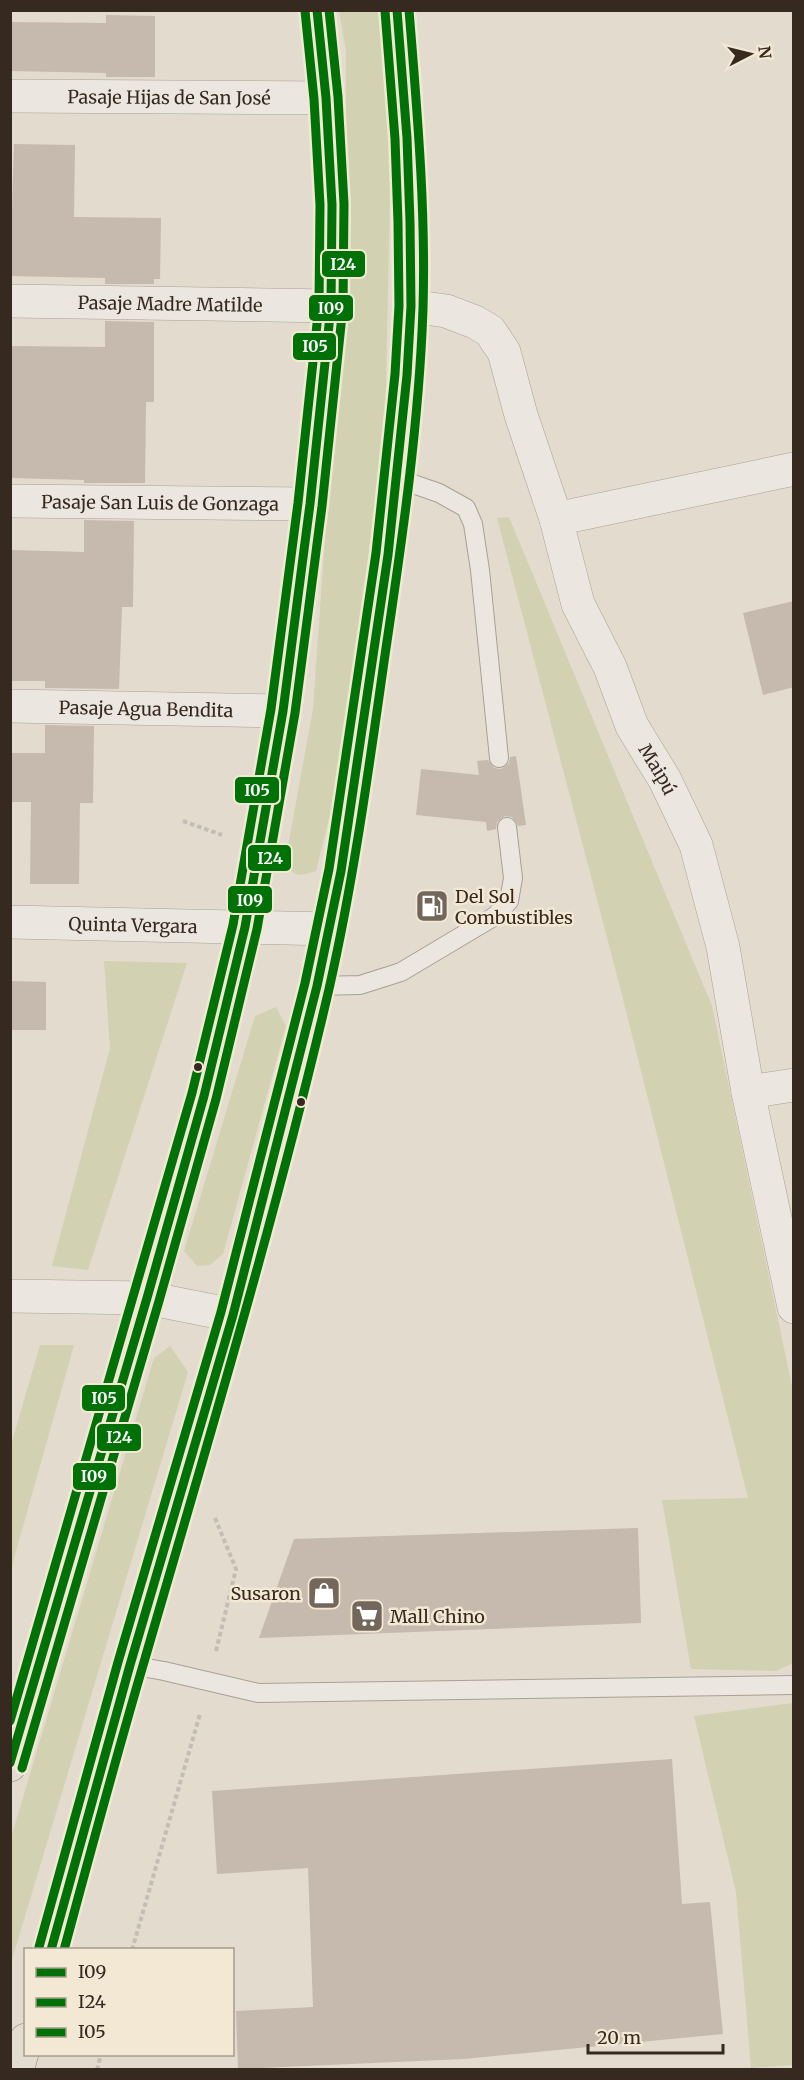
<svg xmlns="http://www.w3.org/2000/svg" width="804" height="2080" font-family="Merriweather,serif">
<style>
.green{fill:#d2d1b1}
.building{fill:#c6b9ae}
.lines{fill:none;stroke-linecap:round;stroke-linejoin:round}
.lane-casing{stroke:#a8a097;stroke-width:20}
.street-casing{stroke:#a8a097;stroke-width:34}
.primary-casing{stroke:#8e867d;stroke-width:34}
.path{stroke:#c3bdb6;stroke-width:4;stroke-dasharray:4.5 3;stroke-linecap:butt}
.lane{stroke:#ebe6df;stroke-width:18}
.street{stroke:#ebe6df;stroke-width:33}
.primary{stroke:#e2dcd1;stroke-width:33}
.bus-1-casing{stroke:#f3e8d4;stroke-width:14}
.bus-2-casing{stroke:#f3e8d4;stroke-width:14}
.bus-3-casing{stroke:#f3e8d4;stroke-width:14}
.bus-1{stroke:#007106;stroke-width:9}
.bus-2{stroke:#007106;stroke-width:9}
.bus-3{stroke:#007106;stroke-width:9}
.bus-dot{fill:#36291f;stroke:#f3e8d4;stroke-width:2}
.labels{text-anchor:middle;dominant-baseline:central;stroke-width:5;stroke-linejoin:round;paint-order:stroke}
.street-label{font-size:18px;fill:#36291f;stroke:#f3e8d4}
.poi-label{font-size:18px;fill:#36291f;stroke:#f3e8d4;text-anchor:start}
.line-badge{stroke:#f3e8d4;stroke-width:2}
.badge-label{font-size:16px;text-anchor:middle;font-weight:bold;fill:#fff}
</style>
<rect width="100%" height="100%" fill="#e3dbcd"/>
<path class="green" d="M 339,11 L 380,11 L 392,103 L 385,425 L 341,770 L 316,871 C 300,876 295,878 285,863 L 313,709 L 330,466 L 346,315 L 346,51 Z
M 509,517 L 712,1006 L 793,1391 L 793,1663 L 776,1671 L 691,1669 L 662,1500 L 748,1498 L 620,987 L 497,518 Z
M 104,961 L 187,963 L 88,1270 L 52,1266 L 110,1048 Z
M 276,1007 L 286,1026 L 223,1254 L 210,1265 L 197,1266 L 184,1251 L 255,1016 Z
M 40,1345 L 74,1345 L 11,1569 L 11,1445 Z
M 170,1346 L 188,1372 L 11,1963 L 11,1838 L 154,1358 Z
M 793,1703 L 793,2065 L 751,2068 L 736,1892 L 694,1716 Z"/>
<path class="building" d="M 106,15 L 155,16 L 155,77 L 106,77 L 106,73 L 10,71 L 10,22 L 106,23 Z
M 14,144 L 75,145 L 74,217 L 161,218 L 160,279 L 154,279 L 154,284 L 105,284 L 105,278 L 10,276 Z
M 105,321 L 154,322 L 154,402 L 146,402 L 145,483 L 84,483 L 84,480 L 10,478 L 10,346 L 105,347 Z
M 84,520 L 134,521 L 133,607 L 122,607 L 119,689 L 45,688 L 45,681 L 10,681 L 10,550 L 84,552 Z
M 794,601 L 794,687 L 763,695 L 743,613 Z
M 45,725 L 94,726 L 93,803 L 80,803 L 79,884 L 30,884 L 31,802 L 10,802 L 10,753 L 45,753 Z
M 516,756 L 526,825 L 518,826 L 512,817 L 505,816 L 497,822 L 496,829 L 487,831 L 486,822 L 416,815 L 421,769 L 479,775 L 477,761 L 488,760 L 494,768 L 501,769 L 509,763 L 510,757 Z
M 10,981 L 46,982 L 46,1030 L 10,1030 Z
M 638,1528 L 641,1623 L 259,1638 L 294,1539 Z
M 672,1759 L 682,1904 L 710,1902 L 723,2034 L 464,2059 L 238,2069 L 236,2011 L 313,2007 L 308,1868 L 217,1874 L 212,1791 Z"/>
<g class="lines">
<defs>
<path id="lane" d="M 396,478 L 439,493 L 466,508 L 473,524 L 480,570 L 499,758
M 317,986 L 360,985 L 401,972 L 495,916 L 509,901 L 513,878 L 507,827
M 130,1665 L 164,1671 L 258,1693 L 794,1685"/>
<g id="street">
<path id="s1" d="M 10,96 L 326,98"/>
<path id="s2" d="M 10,301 L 331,306"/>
<path id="s3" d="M 411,306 L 446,311 L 475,322 L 490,331 L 504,352 L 521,415 L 556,519 L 578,604 L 610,667 L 632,726 L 665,780 L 696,845 L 723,947 L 748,1092 L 794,1307"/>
<path id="s4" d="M 10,501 L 310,504"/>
<path d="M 556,519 L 794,469"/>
<path id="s5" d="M 10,706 L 283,711"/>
<path id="s6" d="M 10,922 L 329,929"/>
<path d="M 748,1092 L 794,1085"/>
<path d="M 10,1296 L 147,1298 L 233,1315"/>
</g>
<path id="primary" d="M 10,1765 L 147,1298 L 204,1096 L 245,927 L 283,711 L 310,504 L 331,306 L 332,205 L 326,98 L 317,10
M 51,1950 L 130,1665 L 233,1315 L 317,986 L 341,871 L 388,555 L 407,375 L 411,306 L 410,222 L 407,138 L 397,10
M 17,2070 L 26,2040"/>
</defs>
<use href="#lane" class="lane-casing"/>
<use href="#street" class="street-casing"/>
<use href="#primary" class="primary-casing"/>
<path class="path" d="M 183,821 L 222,835
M 215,1518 L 236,1569 L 216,1651
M 132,1950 L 200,1714
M 97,2070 L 101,2054"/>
<use href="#lane" class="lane"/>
<use href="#street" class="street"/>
<use href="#primary" class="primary"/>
<defs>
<path id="bus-1" d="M 10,1763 L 147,1298 L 204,1096 L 245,927 L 283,711 L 310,504 L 331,306 L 332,205 L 326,98 L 317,10
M 51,1950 L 130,1665 L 233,1315 L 317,986 L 341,871 L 388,555 L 407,375 L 411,306 L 410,222 L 407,138 L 397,10"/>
<path id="bus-2" d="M 22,1768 L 159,1301 L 216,1099 L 257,929 L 295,713 L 322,506 L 343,306 L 344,204 L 338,97 L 329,10
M 64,1950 C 90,1854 116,1757 144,1662 C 209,1438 276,1216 329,989 C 354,879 369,767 385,655 C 402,541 419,424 423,309 C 426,209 417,110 409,10"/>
<path id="bus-3" d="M 10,1721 L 192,1093 L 233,925 L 271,709 L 298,503 L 319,305 L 320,205 L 314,99 L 305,11
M 39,1947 L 118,1662 L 221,1312 L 305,983 L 329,869 L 376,553 L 395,374 L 399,306 L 398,222 L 395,139 L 385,11"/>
</defs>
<use href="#bus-1" class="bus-1-casing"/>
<use href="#bus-2" class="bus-2-casing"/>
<use href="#bus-3" class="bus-3-casing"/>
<use href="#bus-1" class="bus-1"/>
<use href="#bus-2" class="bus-2"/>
<use href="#bus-3" class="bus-3"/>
</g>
<defs>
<symbol id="fuel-square" viewBox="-11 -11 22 22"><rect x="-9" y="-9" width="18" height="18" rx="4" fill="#73675c" stroke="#f3e8d4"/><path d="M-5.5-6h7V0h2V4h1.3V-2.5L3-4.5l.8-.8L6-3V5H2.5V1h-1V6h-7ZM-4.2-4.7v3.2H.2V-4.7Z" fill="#fff"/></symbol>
<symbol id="shop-square" viewBox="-11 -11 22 22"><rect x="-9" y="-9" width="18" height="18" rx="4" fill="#73675c" stroke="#f3e8d4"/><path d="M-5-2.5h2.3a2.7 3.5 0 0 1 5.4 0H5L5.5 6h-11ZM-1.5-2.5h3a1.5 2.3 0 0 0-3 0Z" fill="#fff"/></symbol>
<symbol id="supermarket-square" viewBox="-11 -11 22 22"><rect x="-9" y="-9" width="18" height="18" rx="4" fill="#73675c" stroke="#f3e8d4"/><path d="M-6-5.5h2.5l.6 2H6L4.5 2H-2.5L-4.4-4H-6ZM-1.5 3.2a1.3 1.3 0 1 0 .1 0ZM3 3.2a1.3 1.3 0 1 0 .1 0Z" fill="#fff"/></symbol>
</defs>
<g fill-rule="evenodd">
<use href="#fuel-square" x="413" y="887" width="38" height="38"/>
<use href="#shop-square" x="305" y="1574" width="38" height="38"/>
<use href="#supermarket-square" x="348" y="1597" width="38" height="38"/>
</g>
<g class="bus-dot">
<circle cx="198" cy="1067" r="5"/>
<circle cx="301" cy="1102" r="5"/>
</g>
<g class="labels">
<g class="street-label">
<text stroke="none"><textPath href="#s1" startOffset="159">Pasaje Hijas de San José</textPath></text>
<text stroke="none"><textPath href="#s2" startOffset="160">Pasaje Madre Matilde</textPath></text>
<text stroke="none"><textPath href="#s4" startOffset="150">Pasaje San Luis de Gonzaga</textPath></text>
<text stroke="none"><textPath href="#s5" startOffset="136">Pasaje Agua Bendita</textPath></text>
<text stroke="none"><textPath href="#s3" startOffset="556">Maipú</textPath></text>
<text stroke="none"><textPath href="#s6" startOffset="123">Quinta Vergara</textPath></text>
</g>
<g class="poi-label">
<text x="455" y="896">Del Sol<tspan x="455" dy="21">Combustibles</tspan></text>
<text x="301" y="1593" text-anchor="end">Susaron</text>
<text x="390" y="1616">Mall Chino</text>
</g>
</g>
<g class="line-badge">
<rect x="321" y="250" width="45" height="28" rx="6" fill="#007106"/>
<rect x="308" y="294" width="46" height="28" rx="6" fill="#007106"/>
<rect x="292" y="332" width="45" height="29" rx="6" fill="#007106"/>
<rect x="234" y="776" width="46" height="28" rx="6" fill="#007106"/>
<rect x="247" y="844" width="45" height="28" rx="6" fill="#007106"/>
<rect x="227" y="885" width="46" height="29" rx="6" fill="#007106"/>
<rect x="81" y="1384" width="45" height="28" rx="6" fill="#007106"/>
<rect x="96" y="1423" width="46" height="29" rx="6" fill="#007106"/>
<rect x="72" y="1462" width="45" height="29" rx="6" fill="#007106"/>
</g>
<g class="badge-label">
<text x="343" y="270">I24</text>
<text x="331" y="314">I09</text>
<text x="315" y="352">I05</text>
<text x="257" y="796">I05</text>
<text x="270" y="864">I24</text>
<text x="250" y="906">I09</text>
<text x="104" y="1404">I05</text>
<text x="119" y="1443">I24</text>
<text x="94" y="1482">I09</text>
</g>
<rect width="804" height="2080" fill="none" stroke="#36291f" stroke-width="24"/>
<rect x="24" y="1948" width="210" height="108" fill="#f3e8d4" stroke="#a79c8c" stroke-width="1.5"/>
<rect x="36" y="1968" width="30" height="9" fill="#007106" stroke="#a79c8c" stroke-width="1.5"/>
<text x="78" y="1978" font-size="18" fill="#36291f">I09</text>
<rect x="36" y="1998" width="30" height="9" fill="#007106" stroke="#a79c8c" stroke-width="1.5"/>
<text x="78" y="2008" font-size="18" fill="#36291f">I24</text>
<rect x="36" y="2028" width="30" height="9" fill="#007106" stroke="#a79c8c" stroke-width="1.5"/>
<text x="78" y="2038" font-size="18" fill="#36291f">I05</text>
<g transform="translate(750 54) rotate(83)" stroke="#f3e8d4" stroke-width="4.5" paint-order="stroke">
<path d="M0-4.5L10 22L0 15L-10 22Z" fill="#36291f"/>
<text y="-9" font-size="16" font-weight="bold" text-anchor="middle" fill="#36291f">N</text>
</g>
<path d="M588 2044v9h135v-9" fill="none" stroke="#36291f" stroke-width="3"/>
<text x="597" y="2044" font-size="18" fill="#36291f" stroke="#f3e8d4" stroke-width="4.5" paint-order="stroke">20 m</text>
</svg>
